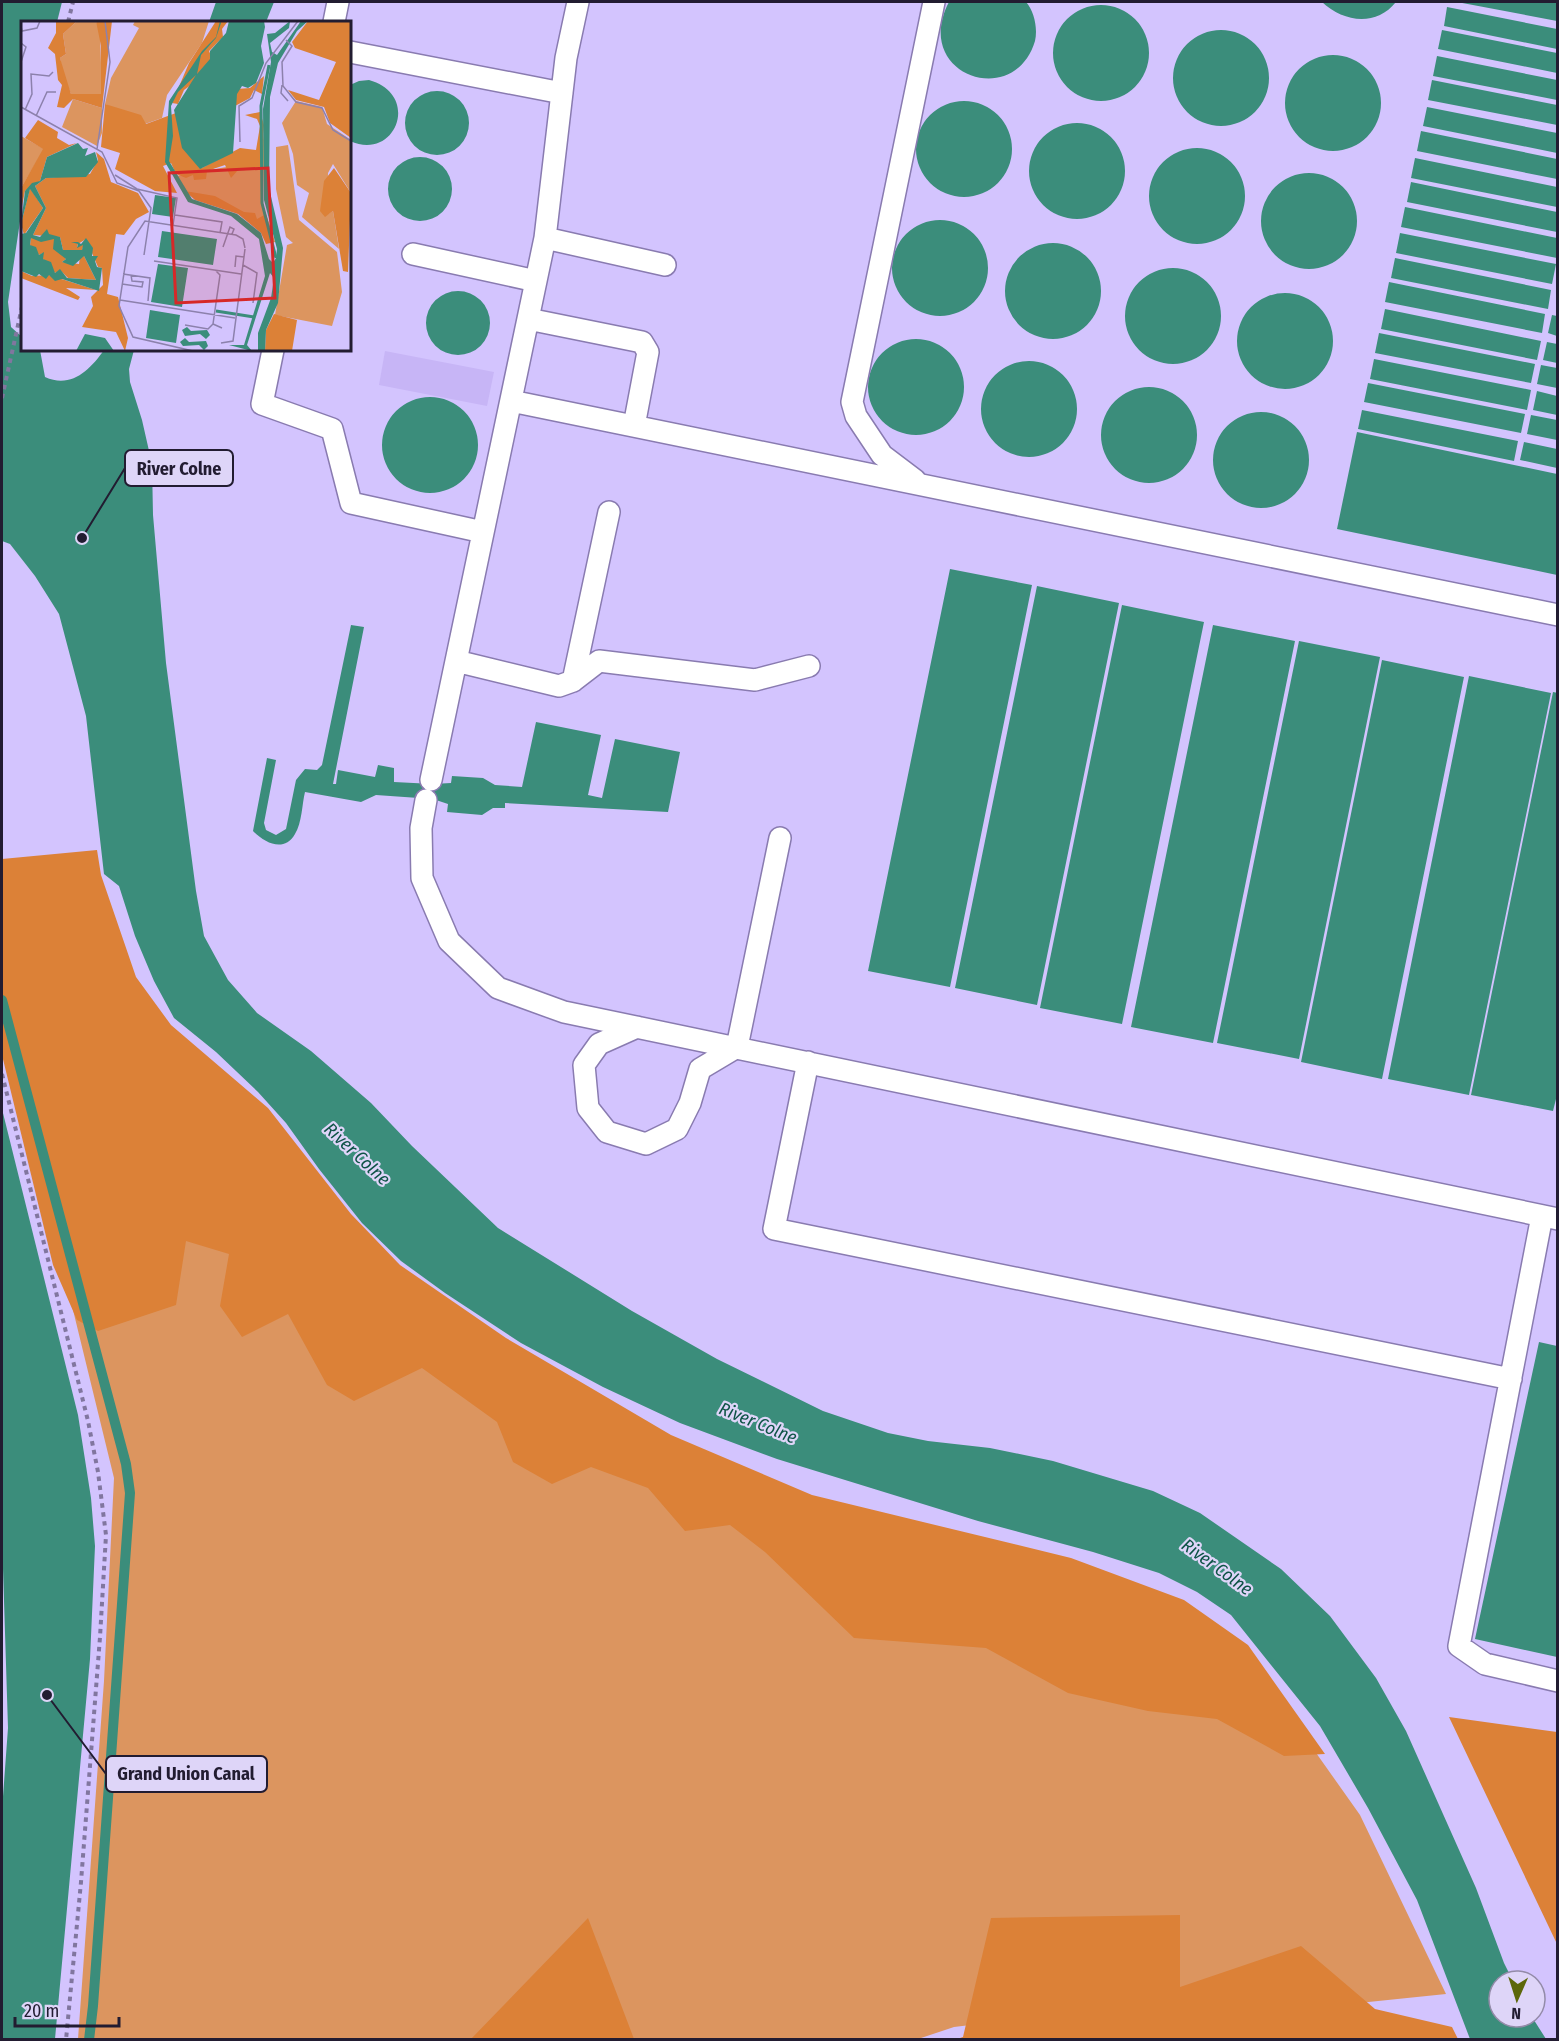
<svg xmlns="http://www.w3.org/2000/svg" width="1559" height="2041" font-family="'Fira Sans Condensed',sans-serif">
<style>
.built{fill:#c7b5f6}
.green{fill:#dc955f}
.forest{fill:#dc8137}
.water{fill:#3b8d7b}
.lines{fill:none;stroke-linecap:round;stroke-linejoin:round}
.stream{stroke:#3b8d7b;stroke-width:10}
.lane-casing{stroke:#897bb0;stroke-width:24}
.path{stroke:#81769f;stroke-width:4;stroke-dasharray:4.5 4.5;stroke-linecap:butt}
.lane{stroke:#fff;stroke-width:21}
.labels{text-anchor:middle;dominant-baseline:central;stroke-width:4.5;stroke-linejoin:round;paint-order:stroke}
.water-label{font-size:18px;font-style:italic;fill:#0e5346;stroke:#ded5f8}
.inset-river{fill:none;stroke:#3b8d7b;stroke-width:3}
.inset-road{fill:none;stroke:#8c81ac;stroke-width:1.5}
.view{fill:#d62828;fill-opacity:0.15;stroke:#d62828;stroke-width:3}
.inset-edge{fill:none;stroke:#221c31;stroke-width:3}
.leader{fill:none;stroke:#221c31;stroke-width:2}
.callout-dot{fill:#221c31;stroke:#ded5f8;stroke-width:2}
.callout{fill:#ded5f8;stroke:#221c31;stroke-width:2}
.callout-label{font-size:18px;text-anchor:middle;font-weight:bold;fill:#221c31}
</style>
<rect width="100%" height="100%" fill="#d3c4fe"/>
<path class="built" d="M 385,351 L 494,372 L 487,406 L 379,385 Z"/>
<path class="green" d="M 2,861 L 177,1228 L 1314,1750 L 1360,1815 L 1446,1994 L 1349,2004 L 1160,2002 L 954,2027 L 915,2040 L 78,2039 L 104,1681 L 114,1478 L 2,1019 Z"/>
<path class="forest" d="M 97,850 L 101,875 L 136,977 L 171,1025 L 268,1108 L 351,1214 L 400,1265 L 506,1338 L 671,1435 L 812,1495 L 1071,1558 L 1184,1600 L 1248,1645 L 1325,1754 L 1284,1756 L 1217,1719 L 1148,1711 L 1068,1693 L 986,1648 L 854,1638 L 765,1552 L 730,1525 L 685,1531 L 648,1488 L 591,1467 L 552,1484 L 513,1462 L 497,1422 L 422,1368 L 354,1401 L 327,1385 L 288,1314 L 242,1337 L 220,1306 L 229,1254 L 186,1241 L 176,1305 L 98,1331 L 77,1320 L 53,1265 L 2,1055 L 2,859 Z
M 1449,1717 L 1557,1732 L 1557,1944 Z
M 1180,1915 L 1180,1987 L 1301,1946 L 1375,2009 L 1452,2027 L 1458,2039 L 957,2039 L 963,2037 L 991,1918 Z
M 588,1918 L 634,2039 L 471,2039 Z"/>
<path class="water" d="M 2,2 L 62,2 L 57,22 L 22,22 L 22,208 L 8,302 L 11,327 L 22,337 L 22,350 L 40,350 L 45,377 C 71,389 90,370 104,350 L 134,350 L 129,369 L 130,382 L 142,420 L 152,464 L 153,515 L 166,663 L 196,891 L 204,936 L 228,980 L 257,1013 L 311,1051 L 371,1103 L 412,1146 L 498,1228 L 632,1311 L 717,1359 L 823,1411 L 888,1433 L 928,1441 L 990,1448 L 1053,1461 L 1153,1491 L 1200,1513 L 1281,1569 L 1330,1616 L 1376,1678 L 1406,1731 L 1476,1888 L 1504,1963 L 1513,1981 L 1499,1981 L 1499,2017 L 1532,2017 L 1546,2039 L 1470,2039 L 1417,1900 L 1368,1808 L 1320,1726 L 1231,1615 L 1197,1592 L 1159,1573 L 1093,1552 L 978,1521 L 777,1459 L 680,1423 L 603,1387 L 521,1343 L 445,1293 L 401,1261 L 362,1223 L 319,1169 L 286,1123 L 258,1092 L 216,1052 L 174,1018 L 154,981 L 135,936 L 119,886 L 104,874 L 86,716 L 59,614 L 35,576 L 10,544 L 2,541 Z
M 216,2 L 274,2 L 266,22 L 209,22 Z
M 949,2 L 1026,2 C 1034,11 1038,28 1035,41 C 1014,111 911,74 949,2 Z
M 1322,2 L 1396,2 C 1376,27 1343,22 1322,2 Z
M 1457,2 L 1557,2 L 1557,21 Z
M1053 53a48 48 0 1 1 96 0a48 48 0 1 1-96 0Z
M 1447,7 L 1557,29 L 1557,49 L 1444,26 Z
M 1442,30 L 1557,53 L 1557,73 L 1438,49 Z
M1173 78a48 48 0 1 1 96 0a48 48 0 1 1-96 0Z
M1285 103a48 48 0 1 1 96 0a48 48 0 1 1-96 0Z
M 1437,56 L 1557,80 L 1557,100 L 1433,76 Z
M 369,80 C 422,95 395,162 350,141 L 350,85 L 359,81 Z
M 1432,80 L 1557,105 L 1557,125 L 1428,100 Z
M405 123a32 32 0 1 1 64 0a32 32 0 1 1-64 0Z
M916 149a48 48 0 1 1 96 0a48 48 0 1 1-96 0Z
M 1427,107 L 1557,133 L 1557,153 L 1423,126 Z
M1029 171a48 48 0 1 1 96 0a48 48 0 1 1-96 0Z
M 1421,131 L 1557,159 L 1557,179 L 1417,151 Z
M1149 196a48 48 0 1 1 96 0a48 48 0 1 1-96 0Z
M388 189a32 32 0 1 1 64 0a32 32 0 1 1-64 0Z
M 1415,158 L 1557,187 L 1557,207 L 1411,178 Z
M1261 221a48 48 0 1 1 96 0a48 48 0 1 1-96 0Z
M 1411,182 L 1557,212 L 1557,232 L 1407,202 Z
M 1405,207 L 1557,238 L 1557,258 L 1401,227 Z
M892 268a48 48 0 1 1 96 0a48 48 0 1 1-96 0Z
M 1400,233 L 1556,264 L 1552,284 L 1396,253 Z
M1005 291a48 48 0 1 1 96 0a48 48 0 1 1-96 0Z
M 1395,258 L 1551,290 L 1548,309 L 1391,278 Z
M1125 316a48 48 0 1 1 96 0a48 48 0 1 1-96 0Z
M 1389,282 L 1545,314 L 1542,333 L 1385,302 Z
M426 323a32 32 0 1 1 64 0a32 32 0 1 1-64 0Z
M1237 341a48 48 0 1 1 96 0a48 48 0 1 1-96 0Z
M 1385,309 L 1541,341 L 1537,360 L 1381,329 Z
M 1552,315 L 1557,316 L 1557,336 L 1548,333 Z
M 1379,333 L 1535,364 L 1531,383 L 1375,353 Z
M868 387a48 48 0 1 1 96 0a48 48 0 1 1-96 0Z
M 1547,342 L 1557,344 L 1557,363 L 1543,360 Z
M 1374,359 L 1531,390 L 1527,410 L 1370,379 Z
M981 409a48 48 0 1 1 96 0a48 48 0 1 1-96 0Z
M 1541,365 L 1557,368 L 1557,388 L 1537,384 Z
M 1368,383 L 1525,414 L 1521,433 L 1364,402 Z
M1101 435a48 48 0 1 1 96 0a48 48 0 1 1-96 0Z
M 1537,391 L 1557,396 L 1557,415 L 1533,410 Z
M382 445a48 48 0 1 1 96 0a48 48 0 1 1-96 0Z
M 1362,410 L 1518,441 L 1514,461 L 1358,429 Z
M1213 460a48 48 0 1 1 96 0a48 48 0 1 1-96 0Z
M 1531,415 L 1557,420 L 1557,440 L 1527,434 Z
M 1357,432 L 1557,474 L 1557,575 L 1337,529 Z
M 1524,442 L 1557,449 L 1557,468 L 1520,460 Z
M 950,569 L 1032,585 L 950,987 L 868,971 Z
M 1037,586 L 1119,603 L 1037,1005 L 955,988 Z
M 1122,605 L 1204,622 L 1122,1024 L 1040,1008 Z
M 351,625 L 364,627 L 333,784 L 336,784 L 338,770 L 375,777 L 378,765 L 394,768 L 394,782 L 433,784 L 451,783 L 452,776 L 483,778 L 495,785 L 522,787 L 536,722 L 601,735 L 588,795 L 602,798 L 615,739 L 680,752 L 668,812 L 505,803 L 505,808 L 493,808 L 482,815 L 447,812 L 448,804 L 433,799 L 376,795 L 361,802 L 305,792 C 302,804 302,823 295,834 C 284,853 265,843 253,831 L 267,758 L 276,760 L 264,823 L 266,830 L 276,835 L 286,829 L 296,780 L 305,769 L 317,770 L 322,765 Z
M 1213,625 L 1295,641 L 1213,1043 L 1131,1027 Z
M 1299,641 L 1380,657 L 1299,1059 L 1217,1043 Z
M 1382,660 L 1464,677 L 1382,1079 L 1301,1062 Z
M 1469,676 L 1551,693 L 1469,1095 L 1388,1079 Z
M 1553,692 L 1558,693 L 1558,1091 L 1553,1111 L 1471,1095 Z
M 2,1109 L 78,1415 L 91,1498 L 95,1546 L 90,1659 L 55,2039 L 2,2039 L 2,1810 L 8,1728 L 2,1537 Z
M 1539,1342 L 1557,1346 L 1557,1657 L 1475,1639 Z"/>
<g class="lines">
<path class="stream" d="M 2,1000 L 126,1464 L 130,1493 L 93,2006 L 89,2040"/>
<defs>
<path id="lane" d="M 334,22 L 338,2
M 350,52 L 562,93
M 545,238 L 665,265
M 413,254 L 536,281
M 528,319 L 642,342 L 648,352 L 634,426
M 273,350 L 262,404 L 332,429 L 351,503 L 483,532
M 511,401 L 1558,615
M 915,480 L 882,455 L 856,416 L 852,402 L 934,2
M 456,661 L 559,686 L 573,681 L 609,512
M 573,681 L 599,661 L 755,680 L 809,666
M 431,780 L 545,238 L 566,58 L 578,2
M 426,800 L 421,828 L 422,878 L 449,941 L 498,988 L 564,1012 L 1558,1219
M 637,1027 L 599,1044 L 584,1065 L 588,1108 L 607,1132 L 646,1144 L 677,1129 L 690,1103 L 700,1069 L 737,1047 L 780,838
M 808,1062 L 774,1229 L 1511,1379
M 1542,1216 L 1459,1646 L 1485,1664 L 1558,1681"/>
</defs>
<use href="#lane" class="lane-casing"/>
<path class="path" d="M 68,22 L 73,2
M 2,398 L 22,307
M 2,1074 L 88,1421 L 98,1472 L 106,1535 L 100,1637 L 81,1882 L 66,2040"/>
<use href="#lane" class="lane"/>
</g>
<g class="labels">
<g class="water-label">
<text transform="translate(357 1154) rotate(43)">River Colne</text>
<text transform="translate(758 1423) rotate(22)">River Colne</text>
<text transform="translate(1217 1567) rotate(36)">River Colne</text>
</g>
</g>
<g transform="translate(21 21)">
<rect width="330" height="330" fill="#d3c4fe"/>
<path d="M 56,0 L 75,0 L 79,11 L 81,73 L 50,73 L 42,53 L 39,37 L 45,33 L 42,13 ZM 114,0 L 188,0 L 181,22 L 146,74 L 141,97 L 124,103 L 84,83 L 90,57 L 118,7 L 112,4 ZM 52,78 L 81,87 L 81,112 L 76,125 L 41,106 ZM 275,80 L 301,86 L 306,103 L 330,119 L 330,172 L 312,143 L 307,152 L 306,194 L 312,190 L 318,228 L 281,196 L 288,172 L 276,164 L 272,133 L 261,102 ZM 244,106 L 242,183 L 253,222 L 236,199 L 165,170 L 156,155 L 216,144 L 240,132 ZM 0,115 L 23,128 L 0,167 ZM 267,124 L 278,199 L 316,231 L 321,271 L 311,305 L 254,294 L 266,224 L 272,222 L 265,216 L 255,168 L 255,126 Z" fill="#dc955f"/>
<path d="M 35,0 L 56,0 L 42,13 L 45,33 L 39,37 L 50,73 L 80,73 L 80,25 L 75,0 L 91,0 L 81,87 L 52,78 L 43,87 L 36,86 L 41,64 L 37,59 L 34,33 L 27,27 L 35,12 ZM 195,0 L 207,0 L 201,8 L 202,16 L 188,30 L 191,37 L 174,61 L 163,69 L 157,83 L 151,82 L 168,42 ZM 287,0 L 330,0 L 330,117 L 309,102 L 303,86 L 275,79 L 267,69 L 298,79 L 315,41 L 274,27 L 271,21 ZM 243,55 L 241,73 L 233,69 L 229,77 L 214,85 L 216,68 L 229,67 ZM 84,83 L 120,94 L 125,103 L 155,92 L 181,147 L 219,127 L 235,129 L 239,105 L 236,98 L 224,94 L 239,91 L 243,104 L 240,147 L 218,148 L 210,157 L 204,144 L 186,150 L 185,158 L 173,159 L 172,154 L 165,157 L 155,153 L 150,142 L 142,145 L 156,172 L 134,170 L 94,148 L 99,132 L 80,126 ZM 17,99 L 37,111 L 36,117 L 48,124 L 56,122 L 26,136 L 19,160 L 4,170 L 0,190 L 0,167 L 22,128 L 4,117 ZM 75,131 L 83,138 L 90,161 L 117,172 L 128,191 L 115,198 L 103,214 L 95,213 L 86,273 L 97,276 L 107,317 L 104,330 L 95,311 L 61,306 L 72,285 L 70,276 L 82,264 L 81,247 L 77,246 L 65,218 L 57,223 L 56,226 L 63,223 L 61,229 L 42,229 L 39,216 L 12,214 L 25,187 L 14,165 L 25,157 L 69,153 L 77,139 ZM 313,147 L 330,172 L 327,251 L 322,250 L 312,190 L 304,196 L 299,190 L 303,160 ZM 9,167 L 22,187 L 3,214 L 0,203 ZM 164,170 L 194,175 L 223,191 L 234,192 L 236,198 L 245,193 L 254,221 L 245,223 L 240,212 L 217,193 L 174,179 ZM 10,217 L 33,218 L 45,238 L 41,241 L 58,243 L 59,235 L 63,235 L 75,259 L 47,257 L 39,249 L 34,252 L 22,238 L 22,232 L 18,234 L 9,224 ZM 0,250 L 11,255 L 28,254 L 75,269 L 45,267 L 59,276 L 57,279 L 0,257 ZM 253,293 L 276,299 L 271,330 L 244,330 L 245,309 Z" fill="#dc8137"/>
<path d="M 199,0 L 200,2 L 195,17 L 180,34 L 176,53 L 189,38 L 189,30 L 205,12 L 208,0 L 243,0 L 244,6 L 240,25 L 243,42 L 235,62 L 227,67 L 221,65 L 216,73 L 212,132 L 179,148 L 161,127 L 153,89 L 175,54 L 157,71 L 150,85 L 152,115 L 148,140 L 171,178 L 216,193 L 240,212 L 248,238 L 252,242 L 255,237 L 254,246 L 256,228 L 243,179 L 242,88 L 250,41 L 246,13 L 254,12 L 269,0 L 268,7 L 249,22 L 251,31 L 256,34 L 280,0 L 287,0 L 276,10 L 257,42 L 249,76 L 248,167 L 262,227 L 257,282 L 245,309 L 244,330 L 237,330 L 237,312 L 250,277 L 253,257 L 249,252 L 226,324 L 231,330 L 208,324 L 223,324 L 244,255 L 238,218 L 210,195 L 167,181 L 144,141 L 148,80 L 181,30 L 195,16 ZM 57,122 L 62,128 L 67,127 L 64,135 L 74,131 L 77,141 L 65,156 L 25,157 L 14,165 L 25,187 L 12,214 L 19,216 L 26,208 L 28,213 L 39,216 L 42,229 L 61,229 L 62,224 L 56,227 L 57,223 L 50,221 L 57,221 L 60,223 L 65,217 L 72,227 L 71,235 L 77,235 L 74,240 L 76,246 L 81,247 L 78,270 L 41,258 L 34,260 L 28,254 L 25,258 L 18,253 L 15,256 L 0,250 L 0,213 L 5,212 L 22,187 L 9,168 L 0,203 L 4,170 L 11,162 L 19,160 L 26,136 ZM 10,217 L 20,221 L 33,218 L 32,228 L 45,238 L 41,241 L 52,245 L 63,235 L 75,259 L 46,257 L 39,248 L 34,252 L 30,241 L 22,238 L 23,231 L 18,234 L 15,226 L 9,224 ZM 134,174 L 155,177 L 152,196 L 131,193 ZM 141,210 L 196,218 L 192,244 L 137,236 ZM 137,243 L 167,247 L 161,286 L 130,281 ZM 129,289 L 159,294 L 155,322 L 125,317 ZM 166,306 L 170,310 L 186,309 L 189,314 L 185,318 L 179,313 L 164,315 L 161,309 ZM 64,313 L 84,317 L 93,330 L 55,330 ZM 164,317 L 168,321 L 185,320 L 187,325 L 183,329 L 178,324 L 162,325 L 159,321 Z" fill="#3b8d7b" fill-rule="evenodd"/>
<path class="inset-river" d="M 248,44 L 240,85 L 241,182 L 255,237M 195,290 L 233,296"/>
<path class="inset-road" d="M 0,6 L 1,10 L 16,7 L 19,0M 265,19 L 271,25 L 261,41 L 262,65 L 275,81 L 301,87 L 312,109 L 330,120M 0,22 L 5,26 L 0,41M 261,64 L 260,72 L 267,80M 0,86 L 81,131 L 96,162 L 118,170M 4,89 L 11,73 L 10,53 L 28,55 L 32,51M 15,95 L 26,71 L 35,71M 219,121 L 218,85 L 231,77 L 245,42 L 277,0M 76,128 L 89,41 L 84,0M 94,154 L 116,168 L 156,177 L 152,204M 118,170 L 130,187 L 123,234M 154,194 L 201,201 L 199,212M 202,226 L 209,206 L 213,208 L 211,213M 133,240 L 220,253M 222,244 L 236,252 L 232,282M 214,246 L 215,235 L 223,236M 195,250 L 199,254 L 192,303 L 201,307M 102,253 L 129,257 L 127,280M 101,263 L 121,266 L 122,261 L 111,260 L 110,254M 99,279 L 214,297M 164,304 L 187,308 L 192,303M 200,322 L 212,320 L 224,228M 172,330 L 112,316 L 98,285 L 107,226 L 124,200 L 215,214 L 222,218 L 224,227"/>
<path class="view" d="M 247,147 L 254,277 L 155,282 L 148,152 Z"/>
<rect width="330" height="330" class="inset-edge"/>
</g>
<path class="leader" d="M82 538L125 468M47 1695L106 1774"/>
<g class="callout-dot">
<circle cx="82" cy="538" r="6"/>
<circle cx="47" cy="1695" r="6"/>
</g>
<g class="callout">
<rect x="125" y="450" width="108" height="36" rx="6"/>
<rect x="106" y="1756" width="161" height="36" rx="6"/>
</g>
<g class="callout-label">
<text x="179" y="475">River Colne</text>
<text x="186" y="1780">Grand Union Canal</text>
</g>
<rect width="1559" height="2041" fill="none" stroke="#221c31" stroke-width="6"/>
<g transform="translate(1517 1999) rotate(183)"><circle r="28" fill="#ded5f8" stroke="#938ba8" stroke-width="1.5"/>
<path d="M0-4.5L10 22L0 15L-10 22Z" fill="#5c6709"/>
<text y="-9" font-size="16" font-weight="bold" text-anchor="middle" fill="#221c31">N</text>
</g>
<path d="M15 2017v9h104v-9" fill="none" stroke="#221c31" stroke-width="3"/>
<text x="24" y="2017" font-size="18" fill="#221c31" stroke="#ded5f8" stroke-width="4.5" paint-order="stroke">20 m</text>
</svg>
